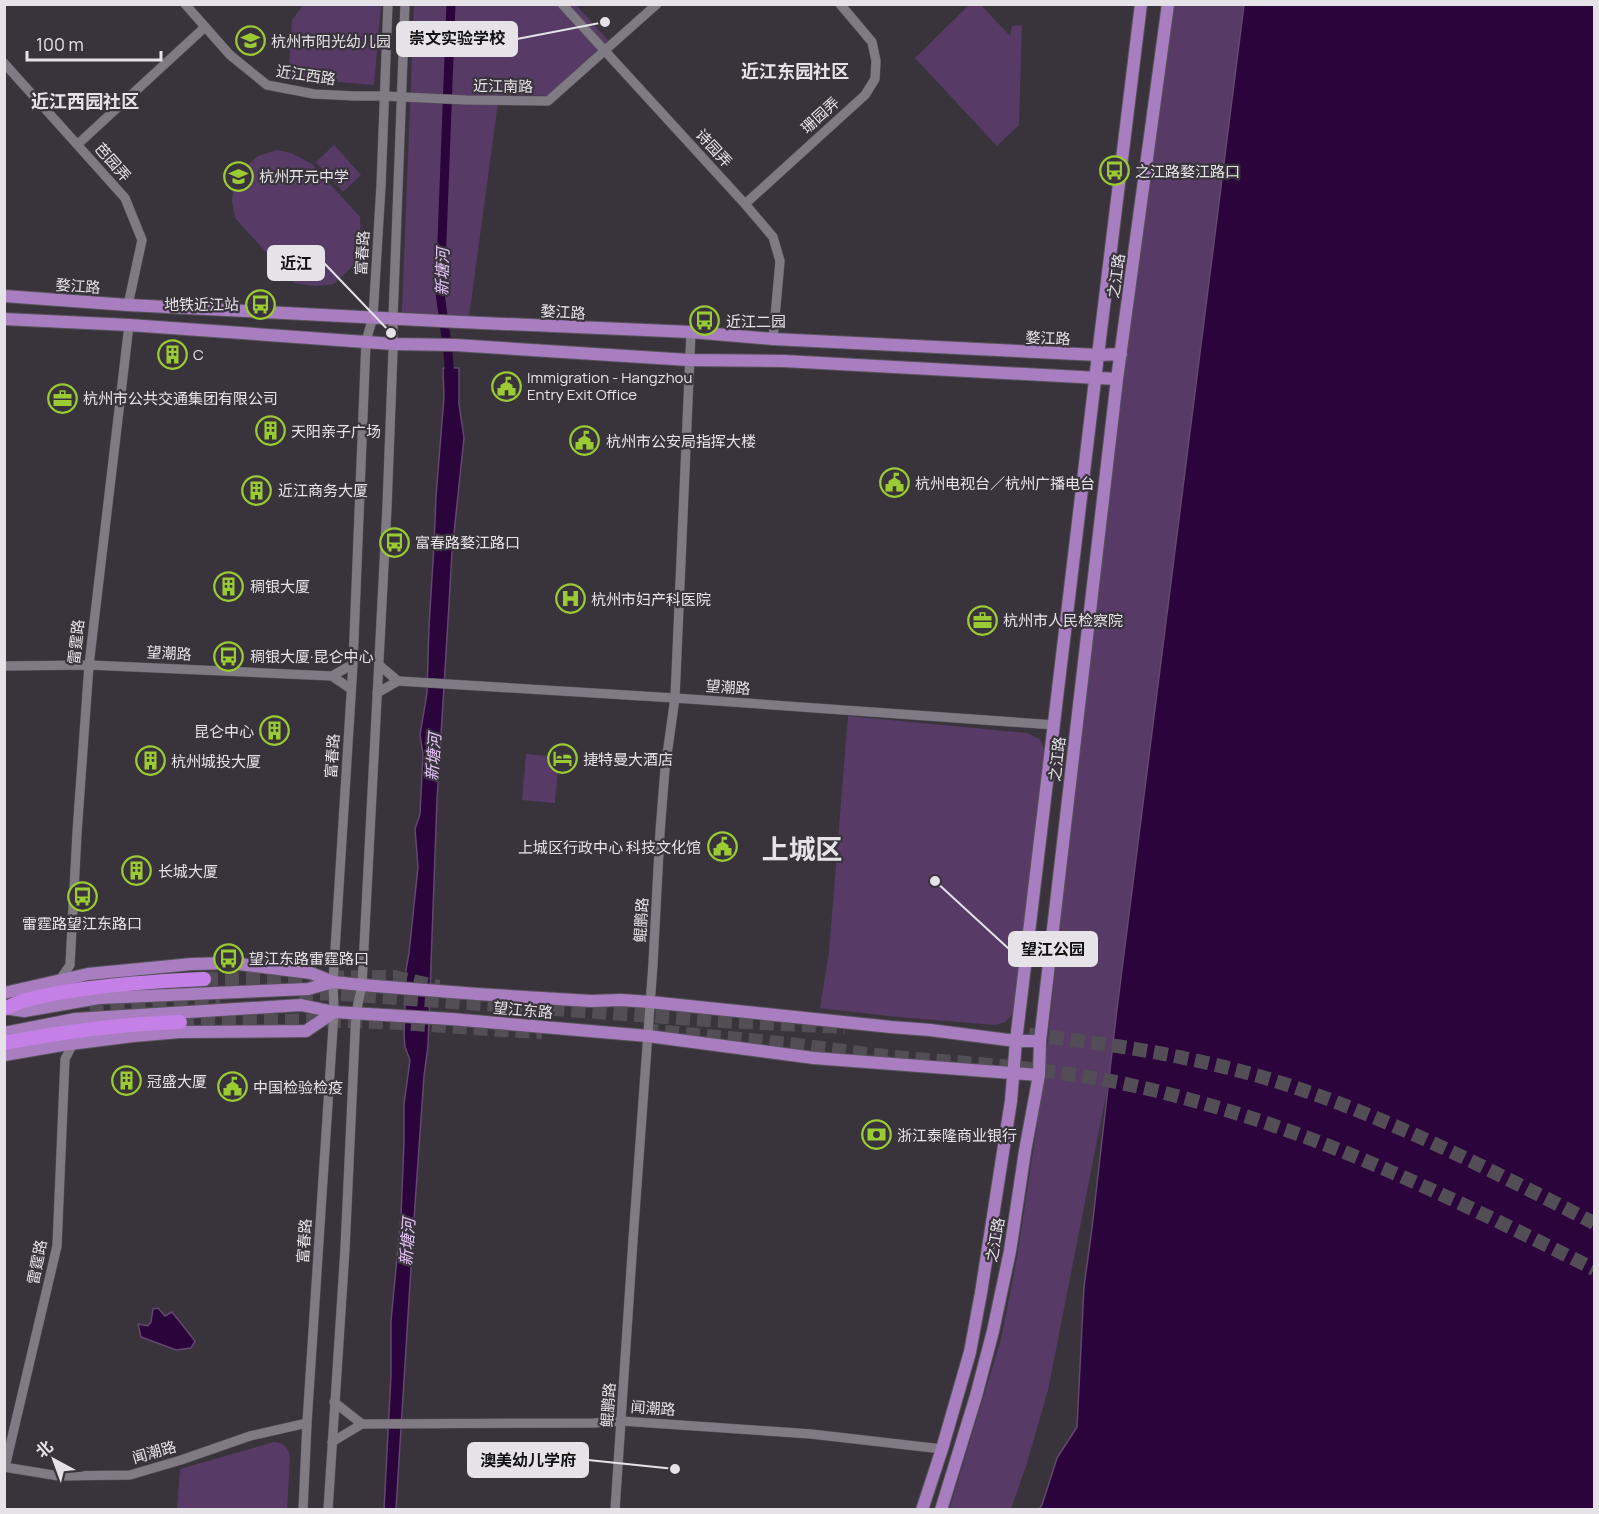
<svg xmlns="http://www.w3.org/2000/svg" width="1599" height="1514" font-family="Manrope,'Noto Sans SC',sans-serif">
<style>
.green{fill:#573b66}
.water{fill:#2b043b;stroke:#63476f;stroke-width:1.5}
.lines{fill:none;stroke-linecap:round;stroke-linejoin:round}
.canal{stroke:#2b043b;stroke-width:9}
.highway-tunnel{stroke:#534e56;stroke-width:14;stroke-dasharray:14 7;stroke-linecap:butt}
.minor-casing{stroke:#57535a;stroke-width:10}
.major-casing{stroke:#57535a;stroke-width:14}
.highway-casing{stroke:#57535a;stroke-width:15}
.minor{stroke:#807a84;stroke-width:9}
.major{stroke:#a97ec0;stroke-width:12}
.highway{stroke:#c580e8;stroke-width:14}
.labels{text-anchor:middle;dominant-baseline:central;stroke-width:4.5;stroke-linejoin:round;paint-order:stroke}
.poi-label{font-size:15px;fill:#e6e3e8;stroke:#39343c;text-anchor:start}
.street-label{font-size:15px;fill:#e6e3e8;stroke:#39343c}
.water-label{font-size:16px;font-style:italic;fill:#e5c4f8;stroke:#39343c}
.quarter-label{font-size:18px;font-weight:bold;fill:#e6e3e8;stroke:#39343c}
.town-label{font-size:27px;font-weight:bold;fill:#e6e3e8;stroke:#39343c}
.leader{fill:none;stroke:#e6e3e8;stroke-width:2}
.callout-dot{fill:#e6e3e8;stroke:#39343c;stroke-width:2}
.callout{fill:#e6e3e8;stroke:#e6e3e8;stroke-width:2}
.callout-label{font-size:16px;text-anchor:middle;font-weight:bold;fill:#111}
</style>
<rect width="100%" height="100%" fill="#39343c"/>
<path class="green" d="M 304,4 L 381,5 L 374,85 L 288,78 L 292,20 Z
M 414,5 L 576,5 L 613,46 L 557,96 L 499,95 L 469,317 L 402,312 Z
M 969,5 L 981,5 L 1010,36 L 1012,26 L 1022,25 L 1019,125 L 997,146 L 915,58 Z
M 1168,5 L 1244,5 L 1107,1090 L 1048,1390 L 1026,1466 L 1011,1509 L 949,1510 L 1001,1339 L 1017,1258 L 1043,1085 L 1121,354 Z
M 334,145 L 361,175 L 343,192 L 316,162 Z
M 277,150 L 291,153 L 312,164 L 360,217 L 361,241 L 359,258 L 350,269 L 334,284 L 315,286 L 294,283 L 235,218 L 232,201 L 234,185 L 239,173 L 258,156 Z
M 848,716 L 1027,733 L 1040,739 L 1045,752 L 1038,864 L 1012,1015 L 1005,1022 L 995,1025 L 898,1017 L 820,1008 L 829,952 Z
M 526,754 L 559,757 L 555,803 L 522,800 Z
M 274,1442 C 284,1443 288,1447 290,1457 L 287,1509 L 177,1509 L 180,1469 Z"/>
<path class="water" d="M 1244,5 L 1594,5 L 1594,1509 L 1039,1509 L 1042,1505 L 1057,1458 L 1077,1427 L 1084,1287 L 1092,1228 L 1116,1017 Z
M 443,368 L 459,368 L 459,404 L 464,438 L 452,552 L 448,621 L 437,800 L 428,1046 L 424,1076 L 414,1219 L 396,1509 L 384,1510 L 391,1375 L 391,1321 L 401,1215 L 404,1142 L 404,1104 L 410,1060 L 405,1047 L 404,1036 L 406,970 L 409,953 L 418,867 L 415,829 L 420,814 L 423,754 L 420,735 L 427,693 L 429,626 L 434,545 L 436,496 L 444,397 Z
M 158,1308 L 165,1316 L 172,1312 L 195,1341 L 191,1348 L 176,1350 L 141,1337 L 138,1324 L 148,1326 L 151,1322 L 153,1309 Z"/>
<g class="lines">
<path class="canal" d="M 450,379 L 448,352 L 440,293 L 451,4"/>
<path class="highway-tunnel" d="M 204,979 L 394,977 L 439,987
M 299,993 L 341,994 L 721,1021 L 845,1027
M 90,1013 L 173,1005 L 220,1005
M 180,1022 C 253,1021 327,1019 400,1023 C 448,1026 495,1030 542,1032
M 644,1030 C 695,1035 746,1039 797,1045 C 824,1048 850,1052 876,1055 C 928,1061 979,1063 1030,1069 C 1084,1075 1139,1085 1191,1100 C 1333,1138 1464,1204 1594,1269
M 1029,1035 C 1116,1044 1205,1058 1288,1085 C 1394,1120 1495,1172 1594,1223"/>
<defs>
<path id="minor" d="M 185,4 L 230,55 L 267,85 L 314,94 L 355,96 L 384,96 L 466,100 L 548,101 L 657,4
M 562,4 L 745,204 L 773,237 L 780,261 L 773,339
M 4,63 L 125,198 L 142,240 L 128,305
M 78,144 L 205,27
M 745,204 L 865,95 L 875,79 L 876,61 L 872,42 L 840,4
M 379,665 L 398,681
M 4,666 L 89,665 L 332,676 L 351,689
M 332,676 L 353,664
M 377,693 L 398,681 L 675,698 L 1055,725
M 59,981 L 70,965 L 77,833 L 89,665 L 129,325
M 334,1402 L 362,1424
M 332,1442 L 362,1424 L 594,1423 L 622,1421 L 811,1434 L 942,1449
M 4,1467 L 59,1476 L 130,1475 L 181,1460 L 250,1436 L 307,1423
M 5,1467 L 57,1246 L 65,1059 L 73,1044
M 303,1510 L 307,1423 L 334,1012 L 333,982 L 353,664 L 366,341 L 373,317 L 381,186 L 388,4
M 328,1510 L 345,1249 L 356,1013 L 362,985 L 387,507 L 393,351 L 393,318 L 405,4
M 615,1510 L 633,1240 L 653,964 L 660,832 L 665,769 L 675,698 L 691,332"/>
<path id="major" d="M 4,296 L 128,305 L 460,322 L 691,332 L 773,339 L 1098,355 L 1121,354
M 4,319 L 129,325 L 394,344 L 455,345 L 689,360 L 784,361 L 1117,379
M 4,993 L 88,974 L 192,964 L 231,963 L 311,973 L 333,982 L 362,985 L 477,994 L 591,1001 L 621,1000 L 650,1002 L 891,1027 L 930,1030 L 1016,1041 L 1040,1041
M 4,1008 L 24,1011 L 99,998 L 308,989 L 333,982
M 4,1033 L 75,1019 L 301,1005 L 334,1012 L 451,1019 L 648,1036 L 814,1058 L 1039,1075
M 4,1055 L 62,1045 L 133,1036 L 180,1032 L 306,1031 L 334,1012
M 922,1510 L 942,1449 L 970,1352 L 981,1293 L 1011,1101 L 1016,1041 L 1098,355 L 1141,4
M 941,1510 L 976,1396 L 993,1331 L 1010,1251 L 1025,1151 L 1039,1075 L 1040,1041 L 1117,379 L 1168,4"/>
<path id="highway" d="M 6,1008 C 27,998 46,995 69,991 C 114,984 159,981 204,979
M 4,1043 C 62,1032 121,1024 180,1022"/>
</defs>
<use href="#minor" class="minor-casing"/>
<use href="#major" class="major-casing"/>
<use href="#highway" class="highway-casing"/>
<use href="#minor" class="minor"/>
<use href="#major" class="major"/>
<use href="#highway" class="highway"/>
</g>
<defs>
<symbol id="school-ring" viewBox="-11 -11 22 22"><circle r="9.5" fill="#39343c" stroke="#9bcb33" stroke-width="1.5"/><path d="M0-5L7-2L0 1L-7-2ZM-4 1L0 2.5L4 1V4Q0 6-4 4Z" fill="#9bcb33"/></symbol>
<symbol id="bus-ring" viewBox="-11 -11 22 22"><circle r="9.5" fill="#39343c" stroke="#9bcb33" stroke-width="1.5"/><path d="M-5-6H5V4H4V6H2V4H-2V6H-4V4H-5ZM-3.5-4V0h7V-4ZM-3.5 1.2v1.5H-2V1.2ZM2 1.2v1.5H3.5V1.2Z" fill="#9bcb33"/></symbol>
<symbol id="building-ring" viewBox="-11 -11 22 22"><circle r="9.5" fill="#39343c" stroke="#9bcb33" stroke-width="1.5"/><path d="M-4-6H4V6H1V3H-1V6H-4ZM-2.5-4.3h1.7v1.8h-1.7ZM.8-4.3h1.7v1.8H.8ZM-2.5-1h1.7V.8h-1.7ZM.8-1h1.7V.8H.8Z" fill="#9bcb33"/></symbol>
<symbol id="civic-ring" viewBox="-11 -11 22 22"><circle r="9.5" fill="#39343c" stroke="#9bcb33" stroke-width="1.5"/><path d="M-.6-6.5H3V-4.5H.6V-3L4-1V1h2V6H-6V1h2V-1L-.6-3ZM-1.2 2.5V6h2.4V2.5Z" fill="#9bcb33"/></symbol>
<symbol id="office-ring" viewBox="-11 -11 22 22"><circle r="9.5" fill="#39343c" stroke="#9bcb33" stroke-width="1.5"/><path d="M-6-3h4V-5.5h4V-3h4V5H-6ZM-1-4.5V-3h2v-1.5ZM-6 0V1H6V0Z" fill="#9bcb33"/></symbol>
<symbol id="hospital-ring" viewBox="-11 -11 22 22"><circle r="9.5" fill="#39343c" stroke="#9bcb33" stroke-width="1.5"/><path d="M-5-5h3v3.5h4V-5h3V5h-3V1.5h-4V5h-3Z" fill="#9bcb33"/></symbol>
<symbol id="hotel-ring" viewBox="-11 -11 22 22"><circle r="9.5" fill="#39343c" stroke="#9bcb33" stroke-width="1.5"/><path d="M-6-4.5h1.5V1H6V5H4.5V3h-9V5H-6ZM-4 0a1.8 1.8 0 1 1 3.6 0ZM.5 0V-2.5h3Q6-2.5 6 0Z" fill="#9bcb33"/></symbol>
<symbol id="bank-ring" viewBox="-11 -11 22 22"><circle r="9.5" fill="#39343c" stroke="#9bcb33" stroke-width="1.5"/><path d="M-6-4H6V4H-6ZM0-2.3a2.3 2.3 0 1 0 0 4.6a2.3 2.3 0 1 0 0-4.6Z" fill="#9bcb33"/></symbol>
</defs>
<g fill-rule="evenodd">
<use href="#school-ring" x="234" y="24" width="33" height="33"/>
<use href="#bus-ring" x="1098" y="154" width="33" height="33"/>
<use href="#school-ring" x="222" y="160" width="33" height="33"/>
<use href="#bus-ring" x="244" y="288" width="33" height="33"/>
<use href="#bus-ring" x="688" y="304" width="33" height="33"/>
<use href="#building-ring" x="156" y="338" width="33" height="33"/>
<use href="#civic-ring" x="490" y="370" width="33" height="33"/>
<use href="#office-ring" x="46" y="382" width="33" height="33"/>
<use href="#building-ring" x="254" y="414" width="33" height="33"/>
<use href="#civic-ring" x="568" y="424" width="33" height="33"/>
<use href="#civic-ring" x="878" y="466" width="33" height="33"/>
<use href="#building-ring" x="240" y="474" width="33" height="33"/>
<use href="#bus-ring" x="378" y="526" width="33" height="33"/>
<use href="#building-ring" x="212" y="570" width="33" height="33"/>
<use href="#hospital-ring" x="554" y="582" width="33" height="33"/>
<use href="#office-ring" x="966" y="604" width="33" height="33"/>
<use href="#bus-ring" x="212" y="640" width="33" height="33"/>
<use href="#building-ring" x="258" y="714" width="33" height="33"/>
<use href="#hotel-ring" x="546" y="742" width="33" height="33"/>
<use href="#building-ring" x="134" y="744" width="33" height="33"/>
<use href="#civic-ring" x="706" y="830" width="33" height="33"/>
<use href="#building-ring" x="120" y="854" width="33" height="33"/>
<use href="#bus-ring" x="66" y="880" width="33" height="33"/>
<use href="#bus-ring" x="212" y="942" width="33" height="33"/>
<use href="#building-ring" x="110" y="1064" width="33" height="33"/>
<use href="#civic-ring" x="216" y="1070" width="33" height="33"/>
<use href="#bank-ring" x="860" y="1118" width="33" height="33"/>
</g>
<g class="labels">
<g class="poi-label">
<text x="271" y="41">杭州市阳光幼儿园</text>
<text x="1135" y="171">之江路婺江路口</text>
<text x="259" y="176">杭州开元中学</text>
<text x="239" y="304" text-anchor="end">地铁近江站</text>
<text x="726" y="321">近江二园</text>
<text x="193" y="354">C</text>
<text x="527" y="377">Immigration - Hangzhou<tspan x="527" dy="17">Entry Exit Office</tspan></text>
<text x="83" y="398">杭州市公共交通集团有限公司</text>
<text x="291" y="431">天阳亲子广场</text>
<text x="606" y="441">杭州市公安局指挥大楼</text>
<text x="915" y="483">杭州电视台／杭州广播电台</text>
<text x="278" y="490">近江商务大厦</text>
<text x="415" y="542">富春路婺江路口</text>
<text x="250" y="586">稠银大厦</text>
<text x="591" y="599">杭州市妇产科医院</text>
<text x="1003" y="620">杭州市人民检察院</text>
<text x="250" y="656">稠银大厦·昆仑中心</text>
<text x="254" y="731" text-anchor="end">昆仑中心</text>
<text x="583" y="759">捷特曼大酒店</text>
<text x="171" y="761">杭州城投大厦</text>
<text x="701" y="847" text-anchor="end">上城区行政中心 科技文化馆</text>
<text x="158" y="871">长城大厦</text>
<text x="82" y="923" text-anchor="middle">雷霆路望江东路口</text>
<text x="249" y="958">望江东路雷霆路口</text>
<text x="147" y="1081">冠盛大厦</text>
<text x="253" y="1087">中国检验检疫</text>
<text x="897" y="1135">浙江泰隆商业银行</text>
</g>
<g class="street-label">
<text transform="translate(306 75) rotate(8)">近江西路</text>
<text transform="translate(503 86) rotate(1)">近江南路</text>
<text transform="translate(820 115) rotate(-42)">珊园弄</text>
<text transform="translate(714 148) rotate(47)">诗园弄</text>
<text transform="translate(113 162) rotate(49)">芭园弄</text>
<text transform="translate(362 253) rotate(-86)">富春路</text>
<text transform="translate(1116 276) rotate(-82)">之江路</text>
<text transform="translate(78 286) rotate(4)">婺江路</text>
<text transform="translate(563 312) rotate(3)">婺江路</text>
<text transform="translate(1048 338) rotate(2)">婺江路</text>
<text transform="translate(76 642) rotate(-84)">雷霆路</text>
<text transform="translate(169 653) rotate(3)">望潮路</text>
<text transform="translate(728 687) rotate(4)">望潮路</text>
<text transform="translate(332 756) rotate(-86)">富春路</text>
<text transform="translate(1057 759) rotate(-83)">之江路</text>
<text transform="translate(641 920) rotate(-87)">鲲鹏路</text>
<text transform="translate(523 1010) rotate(5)">望江东路</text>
<text transform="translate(995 1240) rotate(-80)">之江路</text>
<text transform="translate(304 1241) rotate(-86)">富春路</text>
<text transform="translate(37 1262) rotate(-79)">雷霆路</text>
<text transform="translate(608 1405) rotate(-86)">鲲鹏路</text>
<text transform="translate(653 1408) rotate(4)">闻潮路</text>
<text transform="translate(154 1452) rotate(-16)">闻潮路</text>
</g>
<g class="water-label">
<text transform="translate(442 272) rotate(-89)">新塘河</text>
<text transform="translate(433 757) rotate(-86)">新塘河</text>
<text transform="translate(407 1242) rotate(-86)">新塘河</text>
</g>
<g class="quarter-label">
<text x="795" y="71">近江东园社区</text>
<text x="85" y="101">近江西园社区</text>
</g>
<g class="town-label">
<text x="802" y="848">上城区</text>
</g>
</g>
<path class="leader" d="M605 22L517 39M391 333L324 263M935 881L1009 949M675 1469L588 1460"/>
<g class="callout-dot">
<circle cx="605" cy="22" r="6"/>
<circle cx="391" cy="333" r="6"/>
<circle cx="935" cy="881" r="6"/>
<circle cx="675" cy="1469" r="6"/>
</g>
<g class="callout">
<rect x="397" y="22" width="120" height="34" rx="6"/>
<rect x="268" y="246" width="56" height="34" rx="6"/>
<rect x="1009" y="932" width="88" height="34" rx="6"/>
<rect x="468" y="1443" width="120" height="34" rx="6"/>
</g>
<g class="callout-label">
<text x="457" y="44">崇文实验学校</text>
<text x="296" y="269">近江</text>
<text x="1053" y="955">望江公园</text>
<text x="528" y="1466">澳美幼儿学府</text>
</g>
<rect width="1599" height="1514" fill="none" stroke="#e6e3e8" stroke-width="12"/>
<g transform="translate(54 1460) rotate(319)" stroke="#39343c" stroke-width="4.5" paint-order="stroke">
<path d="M0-4.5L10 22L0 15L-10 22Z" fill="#e6e3e8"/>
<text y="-9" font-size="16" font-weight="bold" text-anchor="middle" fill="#e6e3e8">北</text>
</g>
<path d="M27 51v9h134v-9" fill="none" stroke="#e6e3e8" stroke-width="3"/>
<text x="36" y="51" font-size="18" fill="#e6e3e8" stroke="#39343c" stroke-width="4.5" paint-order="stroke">100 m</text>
</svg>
